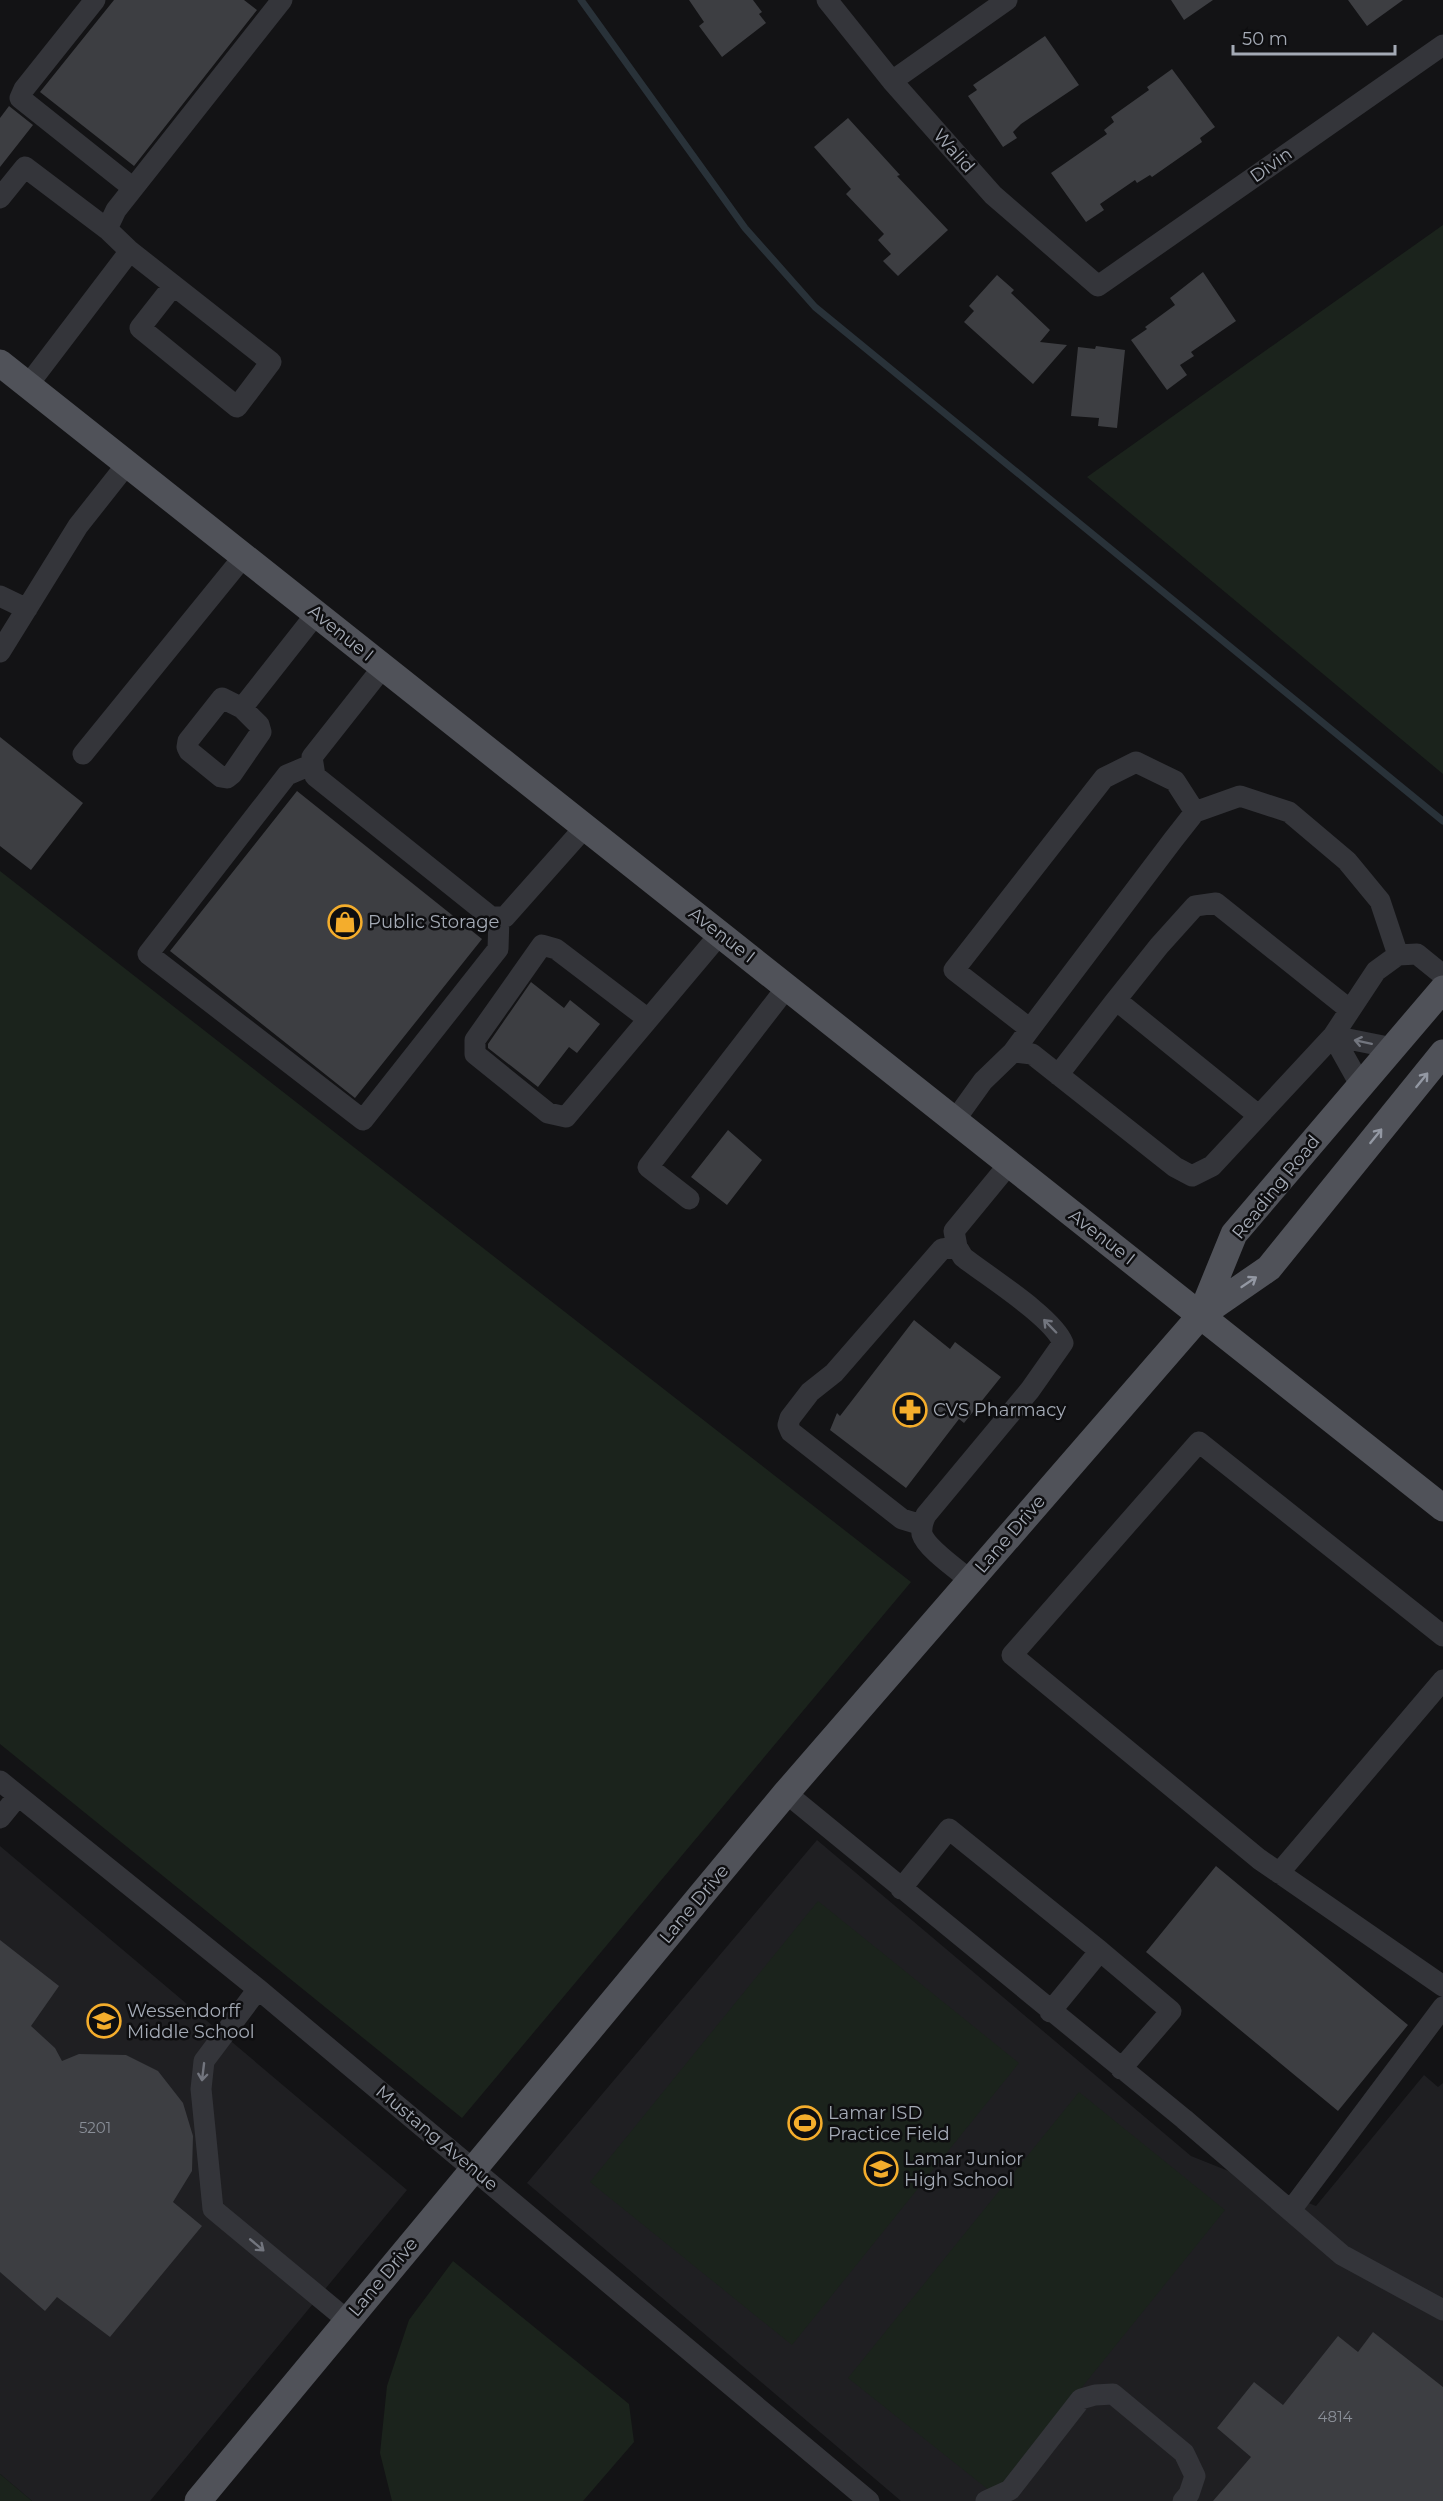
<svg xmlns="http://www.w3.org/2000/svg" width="1443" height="2501" font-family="Montserrat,sans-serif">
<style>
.built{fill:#1f1f22}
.green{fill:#1b231c}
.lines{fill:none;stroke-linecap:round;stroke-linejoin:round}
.stream{stroke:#293239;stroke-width:7}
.building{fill:#3d3e42}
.minor{stroke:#34353a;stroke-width:21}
.major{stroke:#505259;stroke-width:27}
.oneway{stroke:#72757e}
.oneway2{stroke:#9398a3}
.labels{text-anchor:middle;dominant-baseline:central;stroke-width:5;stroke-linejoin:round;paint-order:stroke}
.number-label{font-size:15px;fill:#8a8f98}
.street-label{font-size:18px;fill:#a4aab5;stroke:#0e0e10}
.poi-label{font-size:18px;fill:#a4aab5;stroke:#0e0e10;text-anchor:start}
</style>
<rect width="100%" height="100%" fill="#131315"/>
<path class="built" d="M 817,1840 L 1191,2156 L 1316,2206 L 1424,2075 L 1438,2087 L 1443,2083 L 1443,2501 L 901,2501 L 527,2183 Z
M 0,1846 L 407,2190 L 150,2501 L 32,2501 L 0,2474 Z"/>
<path class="green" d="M 1443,225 L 1443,774 L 1087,477 Z
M 0,871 L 911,1582 L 462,2118 L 0,1744 Z
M 818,1901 L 1019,2063 L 792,2345 L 590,2182 Z
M 1079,2092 L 1225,2210 L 995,2495 L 848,2378 Z
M 453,2261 L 629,2404 L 634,2442 L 583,2501 L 392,2501 L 380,2453 L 387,2386 L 409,2320 Z
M 0,2474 L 32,2501 L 0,2501 Z"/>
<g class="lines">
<path class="stream" d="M 581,0 L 745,228 L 815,307 L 1443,821"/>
</g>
<path class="building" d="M 114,0 L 244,0 L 257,10 L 134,166 L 40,92 Z
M 689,0 L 753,0 L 762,12 L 759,14 L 766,23 L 722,57 L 699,26 L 704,22 Z
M 1171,0 L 1213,0 L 1184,20 Z
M 1348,0 L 1403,0 L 1367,26 Z
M 1045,36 L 1079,85 L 1021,124 L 1013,132 L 1017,138 L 1003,147 L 968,96 L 977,90 L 973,85 Z
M 1172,69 L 1215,127 L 1200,138 L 1202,142 L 1152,177 L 1150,175 L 1137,183 L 1135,180 L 1100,204 L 1104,210 L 1086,222 L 1051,173 L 1107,134 L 1104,130 L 1114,122 L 1111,117 L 1149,90 L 1147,87 Z
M 9,106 L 33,125 L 0,167 L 0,118 Z
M 848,118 L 900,175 L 897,176 L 948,230 L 898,276 L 883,261 L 891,254 L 878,240 L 884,234 L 846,194 L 851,189 L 814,147 Z
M 1203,272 L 1236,321 L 1191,352 L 1194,356 L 1180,365 L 1187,375 L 1167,390 L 1131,340 L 1147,329 L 1145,327 L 1175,305 L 1170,298 Z
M 997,275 L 1014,290 L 1011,293 L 1050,330 L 1040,342 L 1067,345 L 1033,384 L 964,322 L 974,311 L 969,306 Z
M 1096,346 L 1125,350 L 1117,428 L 1098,426 L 1099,418 L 1071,416 L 1078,347 L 1095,349 Z
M 0,737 L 83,803 L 31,870 L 0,846 Z
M 297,791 L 482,939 L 355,1098 L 170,951 Z
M 531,982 L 564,1008 L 570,1000 L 600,1024 L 577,1053 L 569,1047 L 538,1087 L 488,1048 L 488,1044 Z
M 728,1130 L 762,1160 L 727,1205 L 691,1177 Z
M 914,1320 L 950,1349 L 955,1342 L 1001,1377 L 964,1423 L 959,1419 L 906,1488 L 830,1430 L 837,1413 L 840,1416 Z
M 1216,1866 L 1408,2025 L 1338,2111 L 1146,1952 Z
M 0,1940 L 59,1986 L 31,2026 L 55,2048 L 62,2061 L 79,2054 L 126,2055 L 158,2071 L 183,2103 L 193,2136 L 192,2171 L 173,2202 L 202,2226 L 110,2337 L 57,2297 L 45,2311 L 0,2272 Z
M 1373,2332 L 1443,2387 L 1443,2501 L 1213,2501 L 1251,2457 L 1217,2428 L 1254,2382 L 1283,2405 L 1338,2336 L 1358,2352 Z"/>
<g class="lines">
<path class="minor" d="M 95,0 L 24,89 L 20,98 L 133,188
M 827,0 L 892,81 L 993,195 L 1098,286 L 1443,45
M 892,81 L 1007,0
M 0,198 L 25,167 L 107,229
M 130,251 L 271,362 L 237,407 L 140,328 L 173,286
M 28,385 L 130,251 L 107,229 L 116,210 L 282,0
M 0,596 L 27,609
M 0,652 L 78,526 L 127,464
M 383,667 L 312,757 L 315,776 L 491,917 L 505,917 L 585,827
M 242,708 L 222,698 L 188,741 L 187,747 L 189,751 L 221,777 L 227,778 L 232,774 L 261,732 L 259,725 L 242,708 L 316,614
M 83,754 L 244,556
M 313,764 L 287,775 L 148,954 L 363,1120 L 498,949 L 499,917
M 1195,812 L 1240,796 L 1289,812 L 1347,861 L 1380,901 L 1398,955
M 1116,1000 L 1159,946 L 1195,906 L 1216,903 L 1350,1010
M 648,1019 L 556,949 L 542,945 L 475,1040 L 475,1054 L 548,1113 L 566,1117 L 720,934
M 1333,1036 L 1393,1048
M 1333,1036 L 1361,1086
M 1013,1052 L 1030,1029 L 1173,840 L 1195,812 L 1175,781 L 1136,762 L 1104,778 L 954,970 L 1030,1029
M 1058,1075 L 1116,1000 L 1258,1115
M 955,1120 L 983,1081 L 1013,1052 L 1032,1054 L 1175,1167 L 1192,1176 L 1212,1166 L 1333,1036 L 1376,971 L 1398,955 L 1417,954 L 1443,975
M 689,1199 L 648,1167 L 787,987
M 922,1525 L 902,1519 L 791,1432 L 788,1425 L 790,1418 L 810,1392 L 834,1373 L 942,1249 L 957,1247
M 970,1580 C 958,1570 926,1548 922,1534 C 921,1527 923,1521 926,1515 L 1030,1390 L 1063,1343 C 1053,1317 987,1276 963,1257 L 957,1247 L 954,1231 L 1010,1163
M 1443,1636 L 1199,1442 L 1012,1655 L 1259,1859 L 1443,1986
M 0,1781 L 258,1989 L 869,2501
M 786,1793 L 1184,2119 L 1342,2255 L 1443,2310
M 0,1818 L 18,1796
M 1279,1873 L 1443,1680
M 901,1889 L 949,1829 L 1100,1951 L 1050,2012
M 1100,1951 L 1171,2011 L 1121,2069
M 258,1989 L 204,2061 L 201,2089 L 213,2209 L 347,2320
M 1291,2210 L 1443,2007
M 986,2501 L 1010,2490 L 1081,2399 L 1095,2395 L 1113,2394 L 1184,2453 L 1195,2476 L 1189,2494 L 1183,2501"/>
<path class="major" d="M 0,363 L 1443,1508
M 1201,1315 L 1234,1234 L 1443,989
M 198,2501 L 786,1793 L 1201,1315 L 1269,1268 L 1443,1053"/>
</g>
<defs><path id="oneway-shaft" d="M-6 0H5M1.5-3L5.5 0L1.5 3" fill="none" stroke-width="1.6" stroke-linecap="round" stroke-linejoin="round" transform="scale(1.5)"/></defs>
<g class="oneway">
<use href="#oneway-shaft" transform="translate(1363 1042) rotate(-168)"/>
<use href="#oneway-shaft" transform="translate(1050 1326) rotate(-134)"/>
<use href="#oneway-shaft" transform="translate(203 2072) rotate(97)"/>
<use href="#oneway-shaft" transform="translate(257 2245) rotate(40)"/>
</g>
<g class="oneway2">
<use href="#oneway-shaft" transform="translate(1422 1080) rotate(-51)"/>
<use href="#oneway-shaft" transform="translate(1376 1136) rotate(-51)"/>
<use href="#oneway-shaft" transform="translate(1249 1282) rotate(-34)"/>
</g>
<defs>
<symbol id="shop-ring" viewBox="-11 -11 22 22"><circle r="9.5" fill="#0e0e10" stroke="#f4ad2c" stroke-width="1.5"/><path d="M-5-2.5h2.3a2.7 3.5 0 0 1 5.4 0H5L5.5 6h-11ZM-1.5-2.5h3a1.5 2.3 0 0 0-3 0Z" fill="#f4ad2c"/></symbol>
<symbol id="pharmacy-ring" viewBox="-11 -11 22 22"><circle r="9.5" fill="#0e0e10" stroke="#f4ad2c" stroke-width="1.5"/><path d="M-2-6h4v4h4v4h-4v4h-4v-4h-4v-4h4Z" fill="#f4ad2c"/></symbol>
<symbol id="school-ring" viewBox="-11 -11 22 22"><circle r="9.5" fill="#0e0e10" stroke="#f4ad2c" stroke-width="1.5"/><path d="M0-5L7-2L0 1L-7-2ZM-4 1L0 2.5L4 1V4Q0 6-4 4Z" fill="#f4ad2c"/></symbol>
<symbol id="stadium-ring" viewBox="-11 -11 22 22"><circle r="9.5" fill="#0e0e10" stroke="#f4ad2c" stroke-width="1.5"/><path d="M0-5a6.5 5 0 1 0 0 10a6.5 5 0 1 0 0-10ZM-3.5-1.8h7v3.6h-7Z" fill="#f4ad2c"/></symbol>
</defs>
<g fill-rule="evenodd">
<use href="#shop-ring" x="326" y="903" width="38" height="38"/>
<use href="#pharmacy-ring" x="891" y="1391" width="38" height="38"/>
<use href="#school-ring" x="85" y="2002" width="38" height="38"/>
<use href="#stadium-ring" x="786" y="2104" width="38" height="38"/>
<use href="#school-ring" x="862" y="2150" width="38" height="38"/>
</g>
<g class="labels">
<g class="number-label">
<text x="95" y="2127">5201</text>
<text x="1335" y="2416">4814</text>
</g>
<g class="street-label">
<text transform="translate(954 151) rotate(48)">Walid</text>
<text transform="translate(1271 165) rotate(-35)">Divin</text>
<text transform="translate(341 633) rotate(39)">Avenue I</text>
<text transform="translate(722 935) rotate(38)">Avenue I</text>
<text transform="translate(1276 1187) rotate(-51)">Reading Road</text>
<text transform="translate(1102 1237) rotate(38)">Avenue I</text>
<text transform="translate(1010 1534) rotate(-49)">Lane Drive</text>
<text transform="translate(694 1904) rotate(-50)">Lane Drive</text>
<text transform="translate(437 2138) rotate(40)">Mustang Avenue</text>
<text transform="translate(383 2277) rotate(-50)">Lane Drive</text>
</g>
<g class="poi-label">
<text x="368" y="922">Public Storage</text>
<text x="933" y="1410">CVS Pharmacy</text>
<text x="127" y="2011">Wessendorff<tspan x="127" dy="21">Middle School</tspan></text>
<text x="828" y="2113">Lamar ISD<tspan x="828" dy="21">Practice Field</tspan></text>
<text x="904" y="2159">Lamar Junior<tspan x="904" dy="21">High School</tspan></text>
</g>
</g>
<path d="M1233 45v9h162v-9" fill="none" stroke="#a4aab5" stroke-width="3"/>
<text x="1242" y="45" font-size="18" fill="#a4aab5" stroke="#0e0e10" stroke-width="4.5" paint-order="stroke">50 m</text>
</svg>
